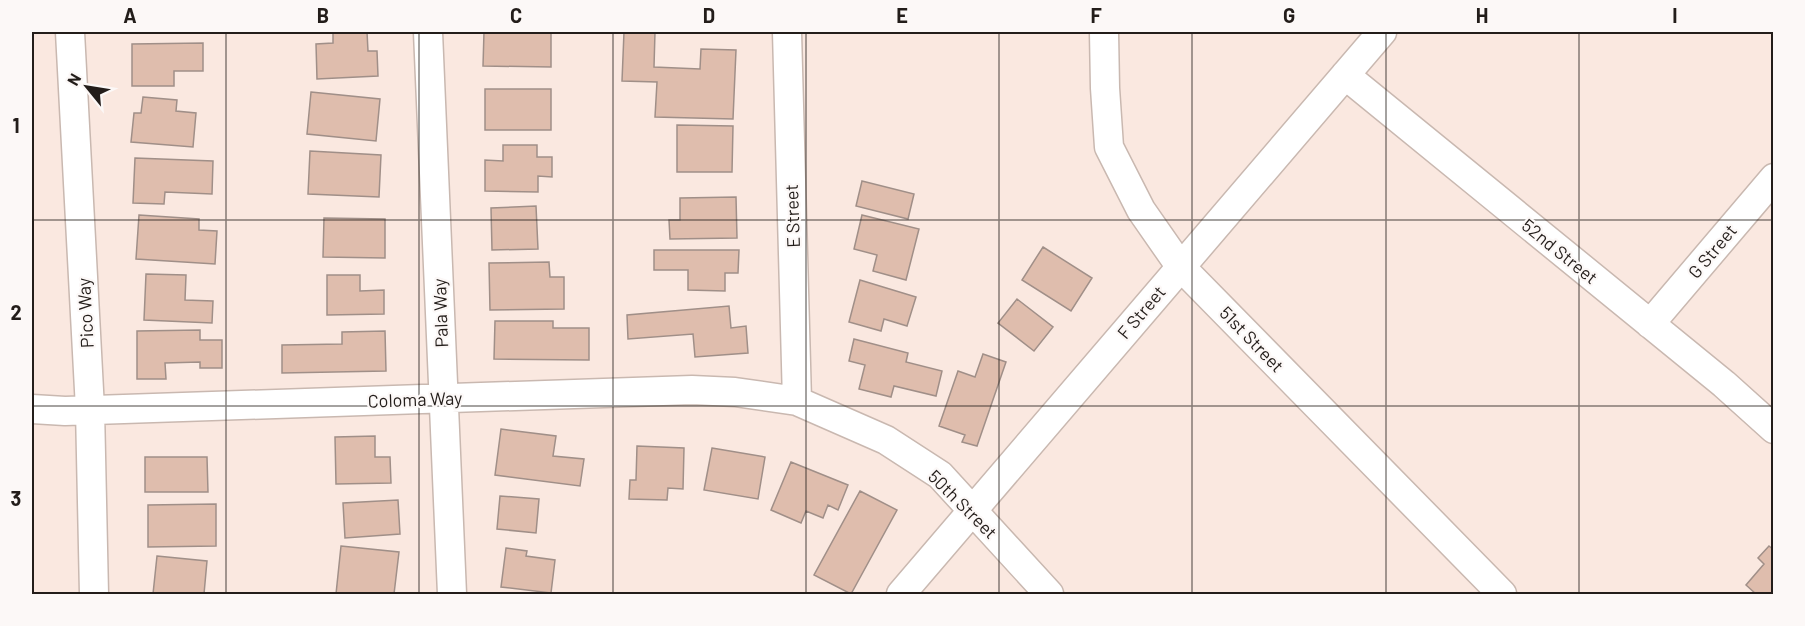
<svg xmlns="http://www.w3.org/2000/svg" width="1805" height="626" font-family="Barlow,sans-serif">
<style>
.building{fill:#dfbdad;stroke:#a08f88;stroke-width:1.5}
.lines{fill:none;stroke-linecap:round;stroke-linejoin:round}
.street-casing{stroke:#c9b8b0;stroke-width:31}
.street{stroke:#fff;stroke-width:28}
.grid{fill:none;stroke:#231d1a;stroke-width:1.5;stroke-opacity:0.55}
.labels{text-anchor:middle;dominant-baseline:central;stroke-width:4.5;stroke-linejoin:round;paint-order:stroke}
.street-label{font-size:18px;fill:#231d1a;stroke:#fcf8f7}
.neatline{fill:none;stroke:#231d1a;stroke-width:2}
.grid-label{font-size:20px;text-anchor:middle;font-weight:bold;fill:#231d1a}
</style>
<rect width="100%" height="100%" fill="#fae8e0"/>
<path class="building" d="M 333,32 L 367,32 L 368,51 L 377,51 L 378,76 L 317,79 L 316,44 L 333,43 Z
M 484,32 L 551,32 L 551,67 L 483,66 Z
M 624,32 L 655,32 L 654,67 L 700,69 L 701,49 L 736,50 L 733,119 L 655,117 L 657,82 L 622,81 Z
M 203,43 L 203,71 L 174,71 L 174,86 L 132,86 L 132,44 Z
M 485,89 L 551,89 L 551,130 L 485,130 Z
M 311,92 L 380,99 L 376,141 L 307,134 Z
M 143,97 L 177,100 L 176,111 L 196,113 L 193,147 L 131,142 L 134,113 L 141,113 Z
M 677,125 L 733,126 L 732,172 L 677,172 Z
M 503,145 L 537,145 L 537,157 L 552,157 L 552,177 L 538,176 L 538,192 L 485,191 L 485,160 L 503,161 Z
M 310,151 L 381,155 L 379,197 L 308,194 Z
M 135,158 L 213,161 L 212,194 L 165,192 L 164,204 L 133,203 Z
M 862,181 L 914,194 L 908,219 L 856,206 Z
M 736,197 L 737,238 L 670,239 L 669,220 L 680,220 L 680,198 Z
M 536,206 L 538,249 L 492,250 L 491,208 Z
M 139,215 L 199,219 L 199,230 L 217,231 L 215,264 L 136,259 Z
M 862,215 L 919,229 L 906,280 L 873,271 L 877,255 L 854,249 Z
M 324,218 L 385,219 L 385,258 L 323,257 Z
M 1043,247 L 1092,278 L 1071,311 L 1022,280 Z
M 654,250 L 739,250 L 738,273 L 725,273 L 725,291 L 688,290 L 688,270 L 654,270 Z
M 549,262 L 550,277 L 564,277 L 564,309 L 490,310 L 489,263 Z
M 146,274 L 186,275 L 185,300 L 213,301 L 212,323 L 144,320 Z
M 327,275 L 360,275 L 360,291 L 384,290 L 384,314 L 327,315 Z
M 860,280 L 916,297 L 907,326 L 884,319 L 881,331 L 849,322 Z
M 1017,299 L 1053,327 L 1034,351 L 998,323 Z
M 729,306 L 731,328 L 746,326 L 748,353 L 695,357 L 693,334 L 628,339 L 627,315 Z
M 495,321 L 553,321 L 553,328 L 589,328 L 589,360 L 494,359 Z
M 200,330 L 200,340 L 222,340 L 222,368 L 200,368 L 200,362 L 165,363 L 166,379 L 137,379 L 137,331 Z
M 385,331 L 386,371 L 282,373 L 282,345 L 342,344 L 342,332 Z
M 854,339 L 908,353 L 906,362 L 942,371 L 936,396 L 894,386 L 891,397 L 859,389 L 865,365 L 849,361 Z
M 983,354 L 1006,362 L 977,446 L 962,442 L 965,435 L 939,426 L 958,371 L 975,377 Z
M 501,429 L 556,436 L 553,456 L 584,459 L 580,486 L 495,475 Z
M 375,436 L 375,457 L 390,457 L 391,483 L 336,484 L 335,437 Z
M 637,446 L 684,448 L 683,489 L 668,488 L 667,500 L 629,499 L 630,480 L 636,480 Z
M 712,448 L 765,457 L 758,499 L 704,490 Z
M 145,457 L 207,457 L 208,492 L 145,492 Z
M 791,462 L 848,485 L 838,510 L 828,505 L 823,518 L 806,511 L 801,523 L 771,510 Z
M 860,491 L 897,510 L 851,594 L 814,575 Z
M 500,496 L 539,499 L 536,533 L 497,529 Z
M 398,500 L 400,534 L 345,538 L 343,503 Z
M 216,504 L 216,546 L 148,547 L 148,505 Z
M 341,546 L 399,552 L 394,594 L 336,594 Z
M 1769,546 L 1774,550 L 1774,594 L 1756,594 L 1746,585 L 1764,564 L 1758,558 Z
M 506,548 L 527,551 L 526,556 L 555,560 L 551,593 L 501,587 Z
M 157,556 L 207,561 L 204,594 L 153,594 Z"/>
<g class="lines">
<defs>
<path id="street" d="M 70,32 L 90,409 L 94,594
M 428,32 L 452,594
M 787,32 L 797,401
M 1104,32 L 1105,88 L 1109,147 L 1141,210 L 1180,266 L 1502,594
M 1345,75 L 1724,384 L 1774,429
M 1650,324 L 1774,178
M 32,409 L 65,411 L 692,390 L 735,392 L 797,401 L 886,440 L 940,475 L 1049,594
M 901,594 L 1382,32"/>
</defs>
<use href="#street" class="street-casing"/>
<use href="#street" class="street"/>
</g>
<path class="grid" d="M 226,32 L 226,594M 419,32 L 419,594M 613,32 L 613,594M 806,32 L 806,594M 999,32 L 999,594M 1192,32 L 1192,594M 1386,32 L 1386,594M 1579,32 L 1579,594M 32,220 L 1774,220M 32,406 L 1774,406"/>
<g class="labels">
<g class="street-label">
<text transform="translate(792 216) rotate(-92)">E Street</text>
<text transform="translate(1560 251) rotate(39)">52nd Street</text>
<text transform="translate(1712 251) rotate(-50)">G Street</text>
<text transform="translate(1141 312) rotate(-50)">F Street</text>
<text transform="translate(85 313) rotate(-93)">Pico Way</text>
<text transform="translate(440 313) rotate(-92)">Pala Way</text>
<text transform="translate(1252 339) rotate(46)">51st Street</text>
<text transform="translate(415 399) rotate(-2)">Coloma Way</text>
<text transform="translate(963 504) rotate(45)">50th Street</text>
</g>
</g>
<rect width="1805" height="626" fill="none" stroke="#fcf8f7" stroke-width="66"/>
<g transform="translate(87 87) rotate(300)" stroke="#fcf8f7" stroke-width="4.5" paint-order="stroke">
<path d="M0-4.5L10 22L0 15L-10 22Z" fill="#231d1a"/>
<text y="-9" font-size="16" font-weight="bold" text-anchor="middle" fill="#231d1a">N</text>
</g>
<rect x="33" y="33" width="1739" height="560" class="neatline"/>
<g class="grid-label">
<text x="130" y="23">A</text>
<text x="323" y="23">B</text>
<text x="516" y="23">C</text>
<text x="709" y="23">D</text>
<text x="902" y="23">E</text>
<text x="1096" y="23">F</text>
<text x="1289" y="23">G</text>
<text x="1482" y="23">H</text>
<text x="1675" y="23">I</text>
<text x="16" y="133">1</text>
<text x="16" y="320">2</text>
<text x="16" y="506">3</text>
</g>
</svg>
